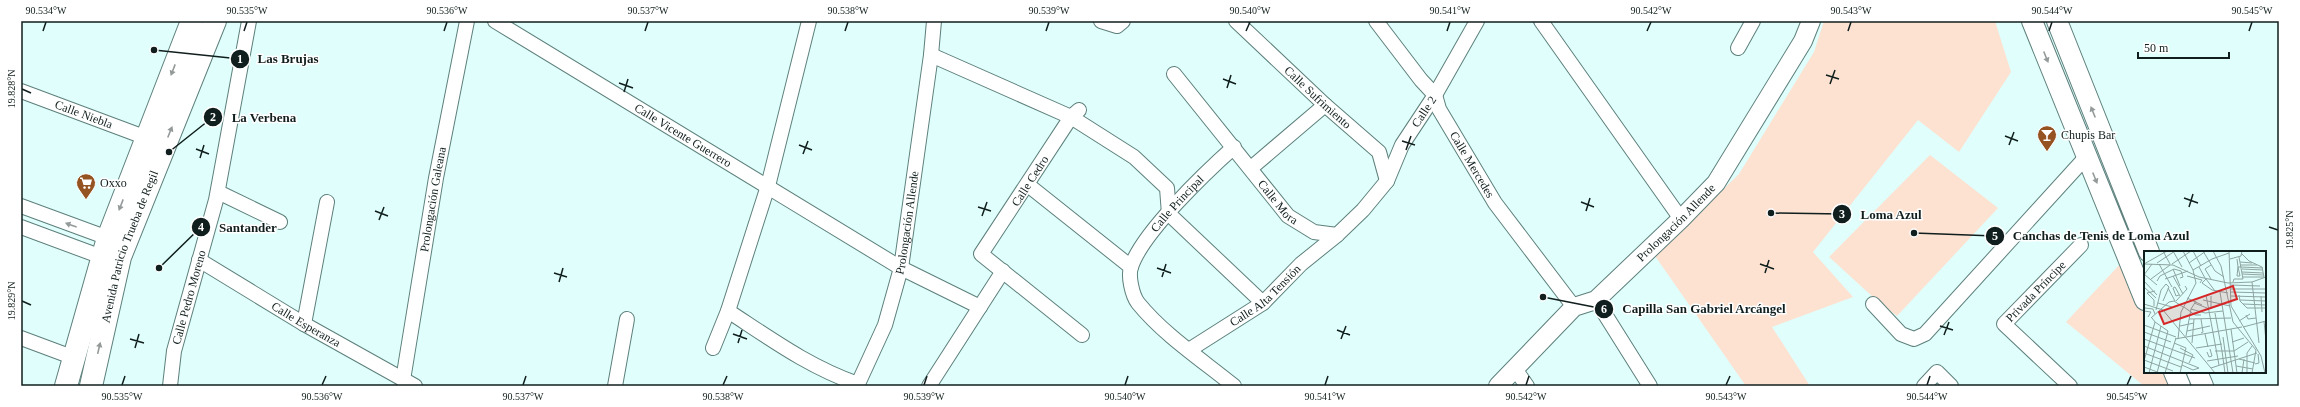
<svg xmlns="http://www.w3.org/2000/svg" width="2300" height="407" font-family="Georgia,serif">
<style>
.green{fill:#fde2d2}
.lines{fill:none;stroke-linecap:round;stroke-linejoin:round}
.minor-casing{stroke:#5d807c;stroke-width:16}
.tertiary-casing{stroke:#5d807c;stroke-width:20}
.secondary-casing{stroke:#5d807c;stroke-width:22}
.primary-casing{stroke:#5d807c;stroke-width:24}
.minor{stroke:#fff;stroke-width:14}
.tertiary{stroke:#fff;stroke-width:18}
.secondary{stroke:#fff;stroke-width:20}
.primary{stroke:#fff;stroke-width:22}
.oneway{fill:#939a99}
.ticks{fill:none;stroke:#101e1d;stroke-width:1.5}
.labels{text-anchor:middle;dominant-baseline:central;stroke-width:3;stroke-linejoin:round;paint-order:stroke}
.street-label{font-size:12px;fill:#101e1d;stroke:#fff}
.poi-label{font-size:12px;fill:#101e1d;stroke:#fff;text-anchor:start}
.inset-road{fill:none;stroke:#8da4a2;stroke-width:1}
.view{fill:#d62828;fill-opacity:0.15;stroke:#d62828;stroke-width:2}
.inset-edge{fill:none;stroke:#101e1d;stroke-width:2}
.leader{fill:none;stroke:#101e1d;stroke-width:1.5}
.callout-dot{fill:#101e1d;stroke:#fff;stroke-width:1.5}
.mark-label{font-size:12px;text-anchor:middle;font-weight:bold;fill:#fff}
.callout-label{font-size:13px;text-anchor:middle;font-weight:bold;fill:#101e1d;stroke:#fff;stroke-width:3;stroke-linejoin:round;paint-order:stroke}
.neatline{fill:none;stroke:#101e1d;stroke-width:1.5}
.ticks-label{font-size:10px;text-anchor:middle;fill:#101e1d}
</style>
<rect width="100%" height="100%" fill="#e0fefb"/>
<path class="green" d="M 1824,21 L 1995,21 L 2011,72 L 1959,152 L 1918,120 L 1813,252 L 1853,297 L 1772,327 L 1810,386 L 1746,386 L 1655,256 L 1739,174 L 1814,52 Z
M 1930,155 L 1998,208 L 1897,316 C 1872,298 1852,277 1829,257 Z
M 2122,262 L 2145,318 L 2145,372 L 2167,372 L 2173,386 L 2144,386 L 2066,322 Z"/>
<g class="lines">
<defs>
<g id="minor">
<path id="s1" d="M 495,21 L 901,268 L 980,307"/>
<path d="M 1101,21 L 1117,26 L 1123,21"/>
<path id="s2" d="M 1236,21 L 1325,105 L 1379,152 L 1387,181"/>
<path id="s3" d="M 1376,21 L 1421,80 L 1435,95 L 1439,109 L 1495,203 L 1574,307"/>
<path d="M 1541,21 L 1681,219"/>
<path d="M 1738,48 L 1753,21"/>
<path d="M 931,55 L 1071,117 L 1134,157 L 1167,188 L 1169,214 L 1263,303"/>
<path id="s4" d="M 1174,74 L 1288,216 L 1314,232 L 1337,235"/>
<path id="s5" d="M 21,91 L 147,138"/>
<path d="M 1079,110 L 1071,117 L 981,254 L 1082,335"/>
<path d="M 1251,168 L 1325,105"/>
<path d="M 1028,185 L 1131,267 C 1128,276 1132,295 1138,303 C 1164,335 1202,360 1234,386"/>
<path d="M 218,192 L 280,222"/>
<path d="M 21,206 L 108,238"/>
<path d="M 21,227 L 102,257"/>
<path id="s6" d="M 199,260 L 304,324 L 415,386"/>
<path id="s7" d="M 1131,267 C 1142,233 1206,172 1234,147"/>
<path d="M 1596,300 L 1650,386"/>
<path d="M 1873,304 L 1901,334 L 1914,339 L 1925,334 L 2087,156"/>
<path d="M 728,311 C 771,339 809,367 858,384"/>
<path d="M 304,324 L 327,202"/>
<path d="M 21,338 L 72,357"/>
<path d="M 713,348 L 728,311 L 768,186 L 809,21"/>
<path id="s8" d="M 1189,350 L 1263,303 L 1301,264 L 1337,235 L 1363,210 L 1387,181 L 1402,145 L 1435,95 L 1477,21"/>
<path d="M 1515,369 L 1527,386"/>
<path id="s9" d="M 403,380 L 436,178 L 467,21"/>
<path id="s10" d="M 170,386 L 174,351 L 216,200 L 249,21"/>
<path d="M 615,386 L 627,319"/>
<path id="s11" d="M 857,386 L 885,325 L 901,268 L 931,55 L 934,21"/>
<path d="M 929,386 L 1003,271"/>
<path d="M 1924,386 L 1937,372 L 1951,386"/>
<path id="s12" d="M 2070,386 L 2004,324 L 2081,245"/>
</g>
<g id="tertiary">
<path id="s13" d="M 1498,386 L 1574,307 L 1596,300 L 1681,219 L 1716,183 L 1803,41 L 1811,21"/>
</g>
<path id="secondary" d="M 2032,21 L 2145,300
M 2057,21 L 2149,252
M 2174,372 L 2180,386
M 2197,372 L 2203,386"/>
<g id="primary">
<path d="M 66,386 L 108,238 L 192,21"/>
<path id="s14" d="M 91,386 L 120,257 L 215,21"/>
</g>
</defs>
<use href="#minor" class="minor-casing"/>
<use href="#tertiary" class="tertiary-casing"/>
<use href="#secondary" class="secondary-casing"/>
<use href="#primary" class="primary-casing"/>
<use href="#minor" class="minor"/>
<use href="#tertiary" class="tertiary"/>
<use href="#secondary" class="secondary"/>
<use href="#primary" class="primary"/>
</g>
<defs><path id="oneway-solid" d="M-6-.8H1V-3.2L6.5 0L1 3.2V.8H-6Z"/></defs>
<g class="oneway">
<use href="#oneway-solid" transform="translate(2046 57) rotate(68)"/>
<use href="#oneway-solid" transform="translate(173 70) rotate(111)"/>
<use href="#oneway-solid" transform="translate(2093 112) rotate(-112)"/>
<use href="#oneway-solid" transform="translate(170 132) rotate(-68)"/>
<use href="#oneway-solid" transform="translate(2095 178) rotate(68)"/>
<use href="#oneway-solid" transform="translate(121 205) rotate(111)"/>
<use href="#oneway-solid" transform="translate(71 225) rotate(-160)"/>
<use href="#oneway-solid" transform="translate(99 348) rotate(-77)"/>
</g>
<path class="ticks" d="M 43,31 L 46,22M 244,31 L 247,22M 444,31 L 447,22M 645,31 L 648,22M 845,31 L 848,22M 1046,31 L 1049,22M 1246,31 L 1250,22M 1447,31 L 1450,22M 1647,31 L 1651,22M 1848,31 L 1851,22M 2049,31 L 2052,22M 2249,31 L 2252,22M 1826,75 L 1839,79M 1223,79 L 1236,84M 619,83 L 633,88M 1830,84 L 1835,70M 1227,88 L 1231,75M 22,89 L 31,93M 624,92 L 628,79M 2005,136 L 2018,141M 1402,141 L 1415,145M 799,145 L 812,150M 2009,145 L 2014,132M 196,149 L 209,154M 1406,150 L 1411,136M 803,154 L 808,141M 200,158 L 204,145M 2184,198 L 2198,203M 1581,202 L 1594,207M 978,207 L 991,211M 2189,207 L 2193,194M 375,211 L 388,216M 1586,211 L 1590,198M 982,216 L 987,202M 379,220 L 384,207M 2269,227 L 2278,230M 1760,264 L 1774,269M 1157,268 L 1171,273M 554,273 L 567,277M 1765,273 L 1769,260M 1162,277 L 1166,264M 559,282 L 563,268M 22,301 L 31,305M 1940,326 L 1953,330M 1337,330 L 1350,335M 733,334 L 747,339M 1944,335 L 1949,322M 130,339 L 144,343M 1341,339 L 1346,326M 738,343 L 742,330M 135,348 L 139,334M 122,385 L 125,376M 322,385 L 326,376M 523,385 L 526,376M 723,385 L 727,376M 924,385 L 927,376M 1125,385 L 1128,376M 1325,385 L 1328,376M 1526,385 L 1529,376M 1726,385 L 1730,376M 1927,385 L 1930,376M 2127,385 L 2131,376"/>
<defs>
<symbol id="bar-pin" viewBox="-11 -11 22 30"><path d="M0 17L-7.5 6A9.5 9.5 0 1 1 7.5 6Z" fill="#965322" stroke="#fff"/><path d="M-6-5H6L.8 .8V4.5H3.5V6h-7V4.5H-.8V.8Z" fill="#fff"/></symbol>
<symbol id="supermarket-pin" viewBox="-11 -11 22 30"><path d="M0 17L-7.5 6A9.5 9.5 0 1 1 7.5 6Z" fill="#965322" stroke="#fff"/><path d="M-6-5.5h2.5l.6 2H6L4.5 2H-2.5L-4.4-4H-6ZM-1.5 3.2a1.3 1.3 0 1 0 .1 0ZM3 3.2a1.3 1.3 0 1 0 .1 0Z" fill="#fff"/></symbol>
</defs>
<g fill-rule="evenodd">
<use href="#bar-pin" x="2036" y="124" width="22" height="30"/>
<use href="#supermarket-pin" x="75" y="172" width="22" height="30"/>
</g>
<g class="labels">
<g class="street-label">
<text stroke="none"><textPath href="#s2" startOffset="112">Calle Sufrimiento</textPath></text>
<text stroke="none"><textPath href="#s8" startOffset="341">Calle 2</textPath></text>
<text stroke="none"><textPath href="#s5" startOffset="67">Calle Niebla</textPath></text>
<text stroke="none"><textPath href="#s1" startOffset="220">Calle Vicente Guerrero</textPath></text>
<text stroke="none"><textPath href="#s3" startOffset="174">Calle Mercedes</textPath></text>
<text transform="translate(1030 181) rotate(-57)">Calle Cedro</text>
<text stroke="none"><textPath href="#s9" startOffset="183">Prolongación Galeana</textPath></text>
<text stroke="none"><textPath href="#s4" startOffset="165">Calle Mora</textPath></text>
<text stroke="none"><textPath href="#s7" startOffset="79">Calle Principal</textPath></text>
<text stroke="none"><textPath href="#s13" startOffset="244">Prolongación Allende</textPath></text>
<text stroke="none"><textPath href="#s11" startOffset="172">Prolongación Allende</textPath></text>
<text stroke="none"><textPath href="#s14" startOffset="145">Avenida Patricio Trueba de Regil</textPath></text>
<text stroke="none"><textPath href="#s12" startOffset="136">Privada Príncipe</textPath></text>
<text stroke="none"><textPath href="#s8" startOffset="94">Calle Alta Tensión</textPath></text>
<text stroke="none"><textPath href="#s10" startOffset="91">Calle Pedro Moreno</textPath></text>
<text stroke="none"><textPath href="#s6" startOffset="125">Calle Esperanza</textPath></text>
</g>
<g class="poi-label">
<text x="2061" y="135">Chupis Bar</text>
<text x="100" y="183">Oxxo</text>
</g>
</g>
<g transform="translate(2144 251)">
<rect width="122" height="122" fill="#e0fefb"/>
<path class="inset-road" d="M 19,0 L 26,13M 29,0 L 38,16M 49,0 L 57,15M 59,0 L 71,20 L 80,26M 69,0 L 77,15 L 89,71 L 112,99 L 108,122M 85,0 L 87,55 L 117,105 L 121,122M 98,3 L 105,10 L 118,16 L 120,26 L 99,26M 95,6 L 99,28M 86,8 L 97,5 L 98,0M 93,8 L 94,16 L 96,25 L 93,25 L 94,16 L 97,16M 96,11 L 108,12M 13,12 L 31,0M 45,12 L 62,0M 0,13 L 29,14 L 55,26 L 84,32 L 108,31 L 122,26M 0,13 L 23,0M 15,13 L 28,36M 28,13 L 47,0M 67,14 L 61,18 L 67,28M 96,14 L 113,14M 55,16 L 61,27M 97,16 L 119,17M 29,18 L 36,35M 98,18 L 119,19M 49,19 L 68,8 L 85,2M 98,21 L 119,22M 0,23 L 13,34M 98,23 L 119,24M 0,24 L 8,13M 29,25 L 39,43M 43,25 L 58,29 L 56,32M 7,28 L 26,14M 21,28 L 44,20M 62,28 L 58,32 L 68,39 L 84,42M 62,28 L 71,40M 0,30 L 13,44M 13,30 L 16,25 L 30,18 L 37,20 L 39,26 L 36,27M 89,31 L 90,28 L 99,28M 108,31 L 115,92M 87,34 L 116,35M 0,36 L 12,47M 24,37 L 31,50M 87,38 L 122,38M 76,41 L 89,122M 87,41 L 122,42M 35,44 L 32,45 L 29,37 L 31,36 L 36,45M 62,44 L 75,114M 95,44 L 96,50 L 103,57M 67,45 L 67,58M 87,45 L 122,46M 117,45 L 118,61M 43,47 L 58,54M 59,49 L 86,55M 96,49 L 122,50M 32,50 L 43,38 L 41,35M 14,52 L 28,56M 50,52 L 63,57M 0,53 L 19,59 L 71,122M 99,53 L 122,54M 10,55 L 10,49 L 3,42 L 11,40M 40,56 L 51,64 L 57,64M 1,57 L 9,58 L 11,63M 103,57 L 122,57M 47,58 L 61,62 L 79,60M 12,59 L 17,39 L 22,33 L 25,36 L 19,50M 0,60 L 7,61 L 4,66M 71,62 L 78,100M 102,64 L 104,68 L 112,67M 7,67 L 25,51 L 30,50 L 39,56M 45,68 L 87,67M 57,68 L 59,81 L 57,82M 95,70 L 106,63M 120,70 L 122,90M 11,71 L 24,80 L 13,122M 0,74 L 32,86M 36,75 L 50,72M 99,76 L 122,70M 87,78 L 93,122M 43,80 L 66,75M 0,81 L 27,91M 61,83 L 64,96M 42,85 L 47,58 L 52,50M 79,86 L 84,122M 0,88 L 51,107M 31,88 L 98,76M 34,88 L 37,61 L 52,32 L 49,19 L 39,0M 88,91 L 100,87M 30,92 L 42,97 L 36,122M 48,92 L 50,68M 0,95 L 55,117 L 49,119 L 38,114M 36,97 L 49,104 L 45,112M 52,97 L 78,93M 71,100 L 90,100 L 104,91M 78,100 L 81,122M 63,101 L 65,106 L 68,105 L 66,98M 0,102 L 37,116M 95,108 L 111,112M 0,109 L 29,120M 0,110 L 11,71 L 8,67M 63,110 L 94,105M 111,113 L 115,112 L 114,103M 92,115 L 109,118M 0,116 L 16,122M 67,117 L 113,102M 5,122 L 17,75M 21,122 L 32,87M 98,122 L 100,108M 103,122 L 103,102 L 108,95"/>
<path class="view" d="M 89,35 L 93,48 L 20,73 L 15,61 Z"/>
<rect width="122" height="122" class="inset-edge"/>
</g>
<path class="leader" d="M154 50L240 59M169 152L213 117M1771 213L1842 214M159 268L201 227M1914 233L1995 236M1543 297L1604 309"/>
<g class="callout-dot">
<circle cx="154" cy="50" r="4"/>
<circle cx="169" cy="152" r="4"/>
<circle cx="1771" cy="213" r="4"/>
<circle cx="159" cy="268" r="4"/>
<circle cx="1914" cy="233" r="4"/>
<circle cx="1543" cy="297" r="4"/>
<circle cx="240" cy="59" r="10"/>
<circle cx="213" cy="117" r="10"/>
<circle cx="1842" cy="214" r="10"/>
<circle cx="201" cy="227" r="10"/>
<circle cx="1995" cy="236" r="10"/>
<circle cx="1604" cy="309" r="10"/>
</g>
<g class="mark-label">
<text x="240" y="63">1</text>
<text x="213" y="121">2</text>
<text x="1842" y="218">3</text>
<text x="201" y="231">4</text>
<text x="1995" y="240">5</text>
<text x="1604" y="313">6</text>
</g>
<g class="callout-label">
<text x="288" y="63">Las Brujas</text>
<text x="264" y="122">La Verbena</text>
<text x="1891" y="219">Loma Azul</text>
<text x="248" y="232">Santander</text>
<text x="2101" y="240">Canchas de Tenis de Loma Azul</text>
<text x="1704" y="313">Capilla San Gabriel Arcángel</text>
</g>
<rect width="2300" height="407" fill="none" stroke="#ffffff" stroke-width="44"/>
<path d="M2138 52v6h91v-6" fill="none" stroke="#101e1d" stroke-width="2"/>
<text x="2144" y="52" font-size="12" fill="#101e1d" stroke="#ffffff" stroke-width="3" paint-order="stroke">50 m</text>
<rect x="22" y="22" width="2256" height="363" class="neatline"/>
<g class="ticks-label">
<text x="46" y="14">90.534°W</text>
<text x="247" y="14">90.535°W</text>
<text x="447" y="14">90.536°W</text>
<text x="648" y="14">90.537°W</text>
<text x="848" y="14">90.538°W</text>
<text x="1049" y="14">90.539°W</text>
<text x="1250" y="14">90.540°W</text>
<text x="1450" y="14">90.541°W</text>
<text x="1651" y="14">90.542°W</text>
<text x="1851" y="14">90.543°W</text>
<text x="2052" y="14">90.544°W</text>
<text x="2252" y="14">90.545°W</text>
<text transform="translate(11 89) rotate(-90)" y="4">19.828°N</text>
<text transform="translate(2289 230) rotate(-90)" y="4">19.825°N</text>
<text transform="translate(11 301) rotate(-90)" y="4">19.829°N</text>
<text x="122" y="400">90.535°W</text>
<text x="322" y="400">90.536°W</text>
<text x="523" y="400">90.537°W</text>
<text x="723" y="400">90.538°W</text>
<text x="924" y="400">90.539°W</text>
<text x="1125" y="400">90.540°W</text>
<text x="1325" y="400">90.541°W</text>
<text x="1526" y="400">90.542°W</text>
<text x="1726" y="400">90.543°W</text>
<text x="1927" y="400">90.544°W</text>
<text x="2127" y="400">90.545°W</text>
</g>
</svg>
